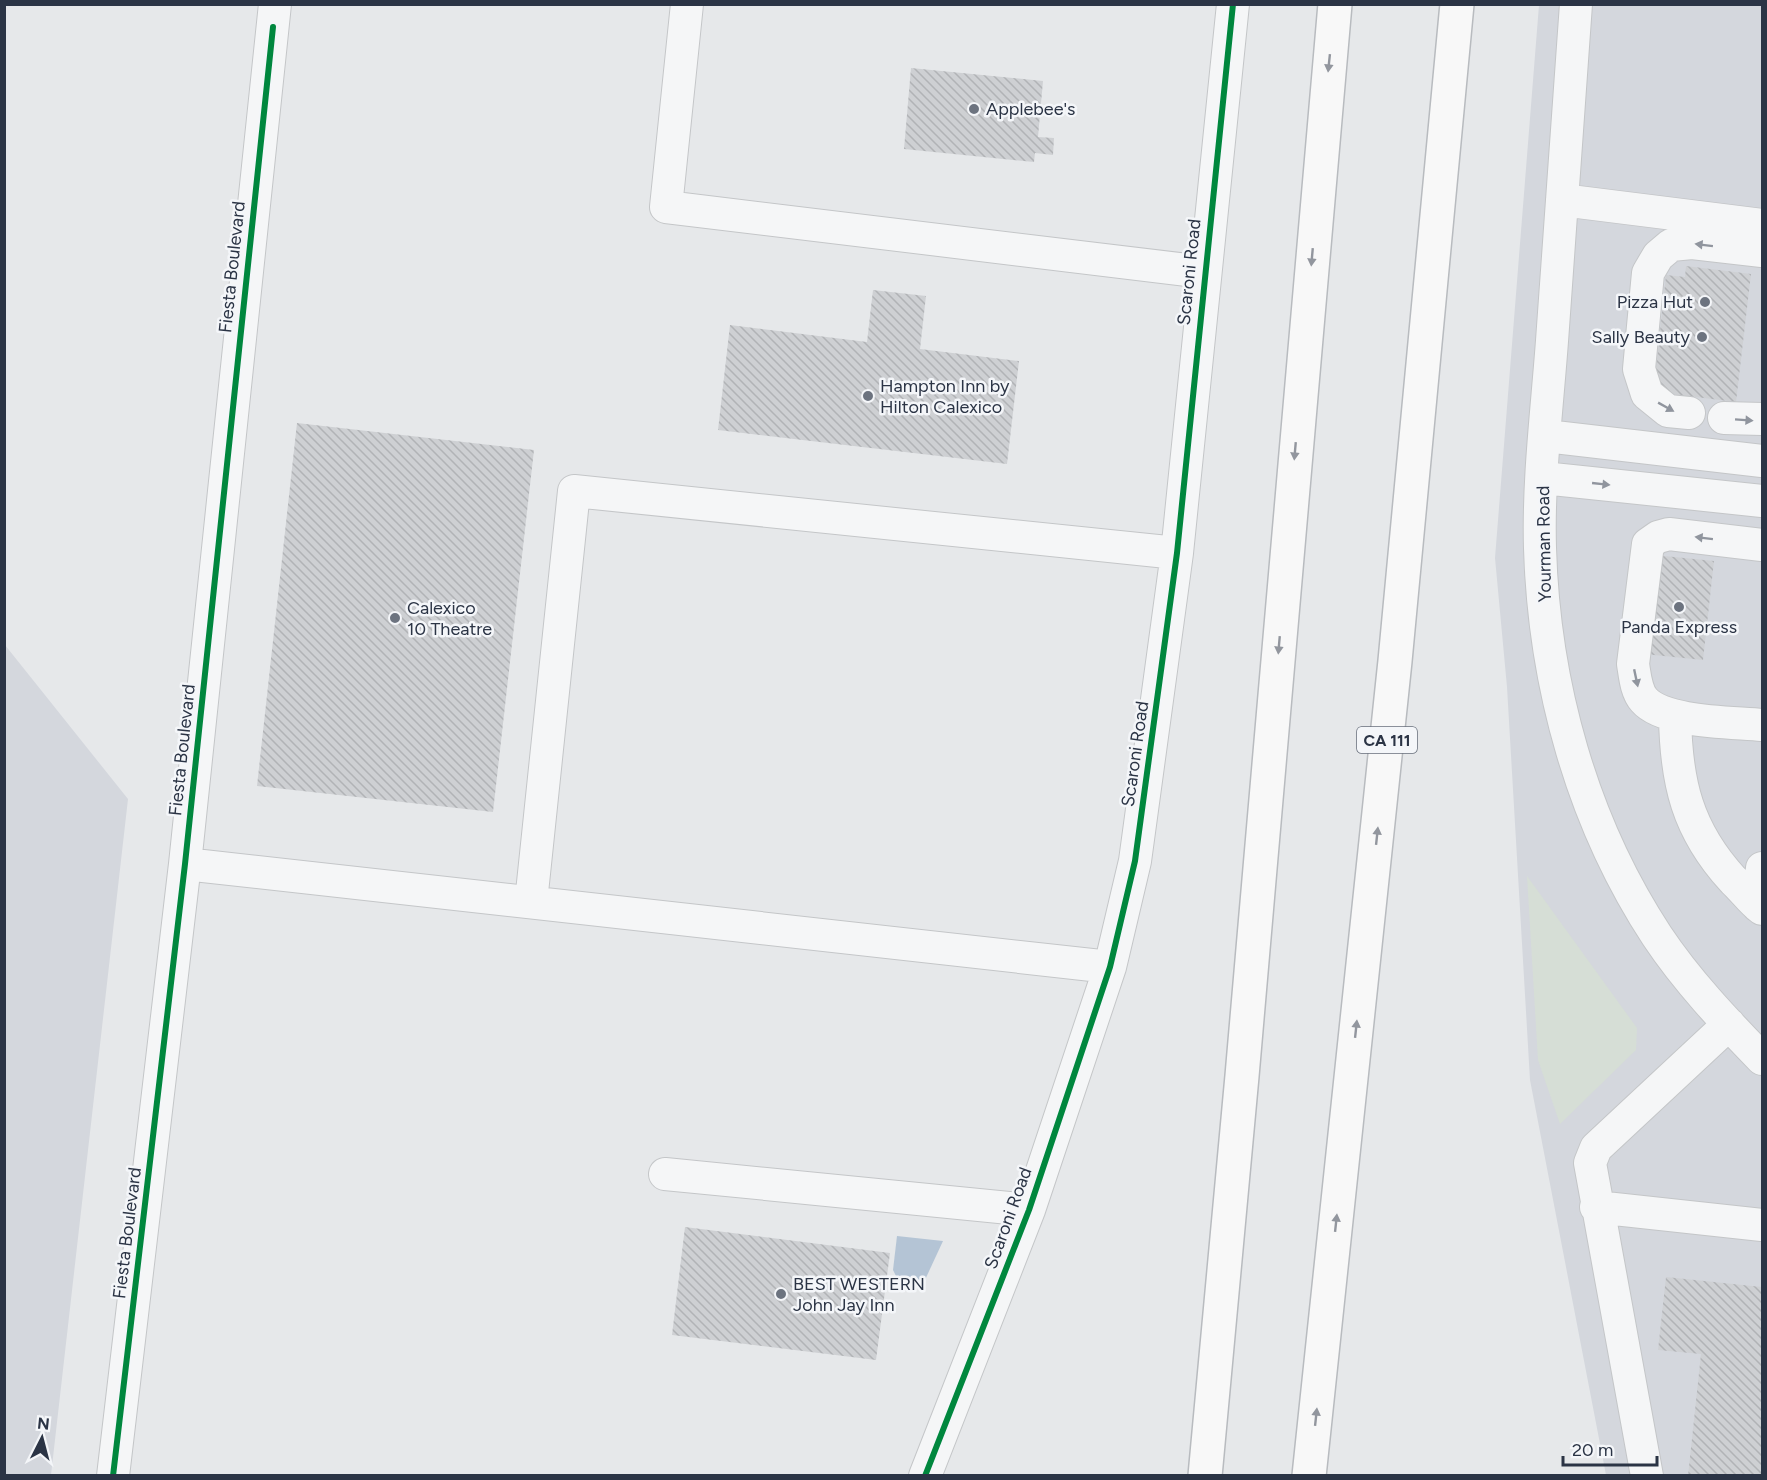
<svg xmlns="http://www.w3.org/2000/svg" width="1767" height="1480" font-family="Figtree,sans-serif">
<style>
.built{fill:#d4d7dd}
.green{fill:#d6ded6}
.water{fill:#b4c4d5}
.building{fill:url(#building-back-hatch)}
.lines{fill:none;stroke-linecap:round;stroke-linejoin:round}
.minor-casing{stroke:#c4c6c8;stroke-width:34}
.highway-casing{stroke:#b8bbbf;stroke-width:36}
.minor{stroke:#f5f6f7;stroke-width:32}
.highway{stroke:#f8f8f8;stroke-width:33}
.cycleway-casing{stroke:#f4f6f9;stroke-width:10}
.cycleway{stroke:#00873e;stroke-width:6}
.oneway{fill:#92969e}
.oneway2{fill:#90959e}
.poi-dot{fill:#6c737f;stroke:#f4f6f9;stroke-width:2}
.labels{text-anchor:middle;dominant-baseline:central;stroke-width:5;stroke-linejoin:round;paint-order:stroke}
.shield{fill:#f4f6f9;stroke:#676e7b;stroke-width:1.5}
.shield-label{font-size:16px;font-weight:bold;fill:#2b3445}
.poi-label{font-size:18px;fill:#2b3445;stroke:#f4f6f9;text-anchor:start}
.street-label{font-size:18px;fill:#2b3445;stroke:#f4f6f9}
</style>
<defs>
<pattern id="building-back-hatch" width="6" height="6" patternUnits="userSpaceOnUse" patternTransform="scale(1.5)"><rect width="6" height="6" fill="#ced0d3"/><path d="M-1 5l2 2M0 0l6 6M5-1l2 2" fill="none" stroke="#b1b3b6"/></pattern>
</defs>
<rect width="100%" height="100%" fill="#e6e8ea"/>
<path class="built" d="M 1539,5 L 1762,5 L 1762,1475 L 1606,1475 L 1530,1080 L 1507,687 L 1495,558 Z
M 5,645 L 128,799 L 51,1475 L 5,1475 Z"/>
<path class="green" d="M 1527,876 L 1637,1028 L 1636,1050 L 1560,1124 L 1538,1060 Z"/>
<path class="water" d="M 897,1236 L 943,1241 L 924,1282 L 898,1280 L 893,1270 Z"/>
<path class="building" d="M 911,68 L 1043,81 L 1038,137 L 1054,138 L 1053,155 L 1035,153 L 1034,162 L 904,149 Z
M 1686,266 L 1751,274 L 1736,402 L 1663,393 L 1655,378 L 1666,275 L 1685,277 Z
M 873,290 L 926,296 L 920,349 L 1019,361 L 1007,464 L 718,430 L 730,325 L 867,342 Z
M 297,423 L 534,450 L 493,812 L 257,786 Z
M 1654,555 L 1714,561 L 1703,660 L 1644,654 Z
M 685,1227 L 890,1253 L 876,1360 L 672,1335 Z
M 1666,1277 L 1762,1287 L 1762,1476 L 1688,1476 L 1701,1354 L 1658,1350 Z"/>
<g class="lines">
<defs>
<path id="minor" d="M 687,4 L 666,207 L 1204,272
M 1576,4 C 1568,117 1560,229 1552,341 C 1547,409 1538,479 1540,548 C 1544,684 1582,822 1657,936 C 1687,981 1725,1021 1762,1059
M 1562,200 L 1762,225
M 1689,413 L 1668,411 L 1647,394 L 1639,369 L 1648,273 L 1658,256 L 1671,245 L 1692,243 L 1762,251
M 1724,418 L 1762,419
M 1546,436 L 1762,461
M 1543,478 L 1762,501
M 1762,545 L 1669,534 L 1658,537 L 1648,544 L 1633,664 C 1635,676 1636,691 1644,700 C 1664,723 1733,722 1762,725
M 1675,716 C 1676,782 1687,830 1733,880 C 1743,889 1751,901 1762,909
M 185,864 L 1110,967
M 531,902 L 574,491 L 1177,553
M 1758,906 L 1762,868
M 665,1174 L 1029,1210
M 1596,1207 L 1762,1225
M 113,1476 L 185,864 L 275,4
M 925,1476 L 1029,1210 L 1110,967 L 1135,861 L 1177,553 L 1233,4
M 1647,1476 L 1590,1163 L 1596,1148 L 1729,1024"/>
<path id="highway" d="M 1205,1476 L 1242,1076 L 1335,4
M 1309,1476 L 1395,661 L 1457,4"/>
</defs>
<use href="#minor" class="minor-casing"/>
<use href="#highway" class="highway-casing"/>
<use href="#minor" class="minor"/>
<use href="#highway" class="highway"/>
<defs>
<path id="cycleway" d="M 113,1476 L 185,864 L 273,27
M 925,1476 L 1029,1210 L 1110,967 L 1135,861 L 1177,553 L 1233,4"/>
</defs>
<use href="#cycleway" class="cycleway-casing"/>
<use href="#cycleway" class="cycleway"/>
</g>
<defs><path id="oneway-solid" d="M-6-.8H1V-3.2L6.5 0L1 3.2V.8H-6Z" transform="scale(1.5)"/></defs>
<g class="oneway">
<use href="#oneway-solid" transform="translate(1329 63) rotate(96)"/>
<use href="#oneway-solid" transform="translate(1312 257) rotate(95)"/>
<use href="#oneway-solid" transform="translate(1295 451) rotate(95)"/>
<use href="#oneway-solid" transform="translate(1279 645) rotate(95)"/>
<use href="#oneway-solid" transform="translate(1377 836) rotate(-84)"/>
<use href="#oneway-solid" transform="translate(1356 1029) rotate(-84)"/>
<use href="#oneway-solid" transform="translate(1336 1223) rotate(-84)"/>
<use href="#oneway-solid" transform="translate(1316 1417) rotate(-84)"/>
</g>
<g class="oneway2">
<use href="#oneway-solid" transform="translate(1704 245) rotate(-173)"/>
<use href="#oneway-solid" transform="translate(1666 407) rotate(29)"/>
<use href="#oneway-solid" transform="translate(1744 420) rotate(4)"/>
<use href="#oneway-solid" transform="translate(1601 484) rotate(6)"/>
<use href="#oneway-solid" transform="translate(1704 538) rotate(-173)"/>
<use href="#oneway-solid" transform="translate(1636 678) rotate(78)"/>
</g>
<g class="poi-dot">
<circle cx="974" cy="109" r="6"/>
<circle cx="1705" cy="302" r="6"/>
<circle cx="1702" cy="337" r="6"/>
<circle cx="868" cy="396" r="6"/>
<circle cx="1679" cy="607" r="6"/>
<circle cx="395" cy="618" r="6"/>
<circle cx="781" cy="1294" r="6"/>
</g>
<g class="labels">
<rect class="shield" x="1357" y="727" width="60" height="26" rx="4.5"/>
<g class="shield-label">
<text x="1387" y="740">CA 111</text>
</g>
<g class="poi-label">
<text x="986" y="109">Applebee's</text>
<text x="1693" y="302" text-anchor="end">Pizza Hut</text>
<text x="1690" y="337" text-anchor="end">Sally Beauty</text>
<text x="880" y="386">Hampton Inn by<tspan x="880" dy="21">Hilton Calexico</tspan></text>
<text x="407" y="608">Calexico<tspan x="407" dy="21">10 Theatre</tspan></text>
<text x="1679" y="627" text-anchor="middle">Panda Express</text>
<text x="793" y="1284">BEST WESTERN<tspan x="793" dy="21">John Jay Inn</tspan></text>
</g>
<g class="street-label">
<text transform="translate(232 267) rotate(-84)">Fiesta Boulevard</text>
<text transform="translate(1189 272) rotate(-84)">Scaroni Road</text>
<text transform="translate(1544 544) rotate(-91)">Yourman Road</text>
<text transform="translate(182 750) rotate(-84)">Fiesta Boulevard</text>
<text transform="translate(1135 754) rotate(-82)">Scaroni Road</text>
<text transform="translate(1008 1218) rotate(-70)">Scaroni Road</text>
<text transform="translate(127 1233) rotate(-83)">Fiesta Boulevard</text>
</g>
</g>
<rect width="1767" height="1480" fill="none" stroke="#2b3445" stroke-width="12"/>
<g transform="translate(42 1438) rotate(6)" stroke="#f4f6f9" stroke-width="4.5" paint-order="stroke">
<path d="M0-4.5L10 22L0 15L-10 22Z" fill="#2b3445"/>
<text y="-9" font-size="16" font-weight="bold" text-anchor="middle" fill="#2b3445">N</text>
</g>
<path d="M1563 1456v9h94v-9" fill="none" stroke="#2b3445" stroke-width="3"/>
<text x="1572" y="1456" font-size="18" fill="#2b3445" stroke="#f4f6f9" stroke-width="4.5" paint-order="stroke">20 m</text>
</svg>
